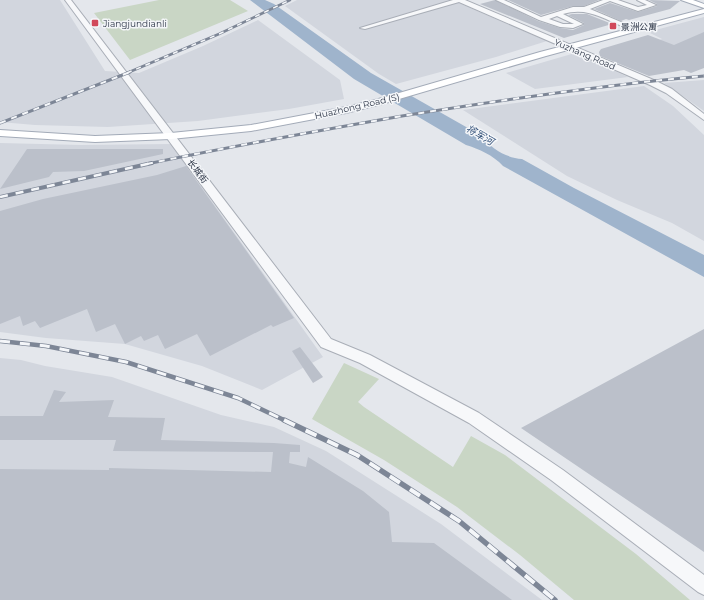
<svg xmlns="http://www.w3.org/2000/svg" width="704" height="600" font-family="Montserrat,'Noto Sans SC',sans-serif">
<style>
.built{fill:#d2d6de}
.green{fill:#c9d6c5}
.water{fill:#9fb4cc}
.building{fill:#bbc0ca}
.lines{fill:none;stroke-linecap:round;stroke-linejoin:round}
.minor-casing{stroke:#a9aeb7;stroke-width:2}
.major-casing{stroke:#a3abb8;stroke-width:2}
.minor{fill:#f7f8fa;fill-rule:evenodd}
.major{fill:#fff;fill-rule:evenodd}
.rail-far4-casing{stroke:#7d8696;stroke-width:2.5}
.rail-far3-casing{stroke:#7d8696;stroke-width:3}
.rail-far2-casing{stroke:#7d8696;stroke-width:4}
.rail-far1-casing{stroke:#7d8696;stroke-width:4.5}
.rail-casing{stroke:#7d8696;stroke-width:5.5}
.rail-far4{stroke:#f4f6f9;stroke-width:1.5;stroke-dasharray:5;stroke-linecap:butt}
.rail-far3{stroke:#f4f6f9;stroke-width:2;stroke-dasharray:6;stroke-linecap:butt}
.rail-far2{stroke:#f4f6f9;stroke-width:2.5;stroke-dasharray:8;stroke-linecap:butt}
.rail-far1{stroke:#f4f6f9;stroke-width:3;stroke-dasharray:10;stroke-linecap:butt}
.rail{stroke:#f4f6f9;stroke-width:4;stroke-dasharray:12;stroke-linecap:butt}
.poi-dot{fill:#d1495b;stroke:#f4f6f9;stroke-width:1.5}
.labels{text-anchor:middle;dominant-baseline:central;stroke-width:3;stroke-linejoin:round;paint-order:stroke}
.far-poi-label{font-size:9px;fill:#2b3445;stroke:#f4f6f9;text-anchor:start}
.far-street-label{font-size:9px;fill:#2b3445;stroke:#f4f6f9}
.far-water-label{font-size:10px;font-style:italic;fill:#34527a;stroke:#f4f6f9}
</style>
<rect width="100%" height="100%" fill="#e4e7ec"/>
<path class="built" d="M 0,0 L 60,0 L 105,71 L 139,73 L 203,46 L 258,20 L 340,80 L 344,99 L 289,109 L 198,121 L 108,127 L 35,125 L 0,122 Z
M 297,0 L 452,0 L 547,41 L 496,57 L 396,84 L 379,74 L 285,6 Z
M 704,17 L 704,67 L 620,55 L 662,39 L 648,32 Z
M 575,53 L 628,77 L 535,89 L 506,73 Z
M 704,80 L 704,111 L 664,83 Z
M 644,86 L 673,106 L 704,135 L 704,241 L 672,223 L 617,200 L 567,176 L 463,110 Z
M 0,143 L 81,145 L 171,144 L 323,357 L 262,390 L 202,366 L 125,344 L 46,338 L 0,332 Z
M 0,358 L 21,360 L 45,366 L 112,377 L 221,415 L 274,427 L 326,451 L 441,524 L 542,600 L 0,600 Z"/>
<path class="green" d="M 159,0 L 230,0 L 248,11 L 130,60 L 94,13 Z
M 344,363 L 379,379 L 358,402 L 364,407 L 453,467 L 471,436 L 505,455 L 636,554 L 690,600 L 574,600 L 520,555 L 457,507 L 384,460 L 312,419 Z"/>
<path class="water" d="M 250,0 L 265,0 L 274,4 L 371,73 L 482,136 C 491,149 507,158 522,159 L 574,188 L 704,255 L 704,277 L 503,166 C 493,155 479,149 466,145 L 354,79 Z"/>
<path class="building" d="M 495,0 L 538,21 L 560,28 L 573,30 L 584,25 L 584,23 L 568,15 L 572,14 L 587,14 L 612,24 L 564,38 L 480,4 Z
M 508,0 L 599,0 L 584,6 L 573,6 L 541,15 Z
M 649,0 L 680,1 L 670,9 L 629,20 L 626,19 L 621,21 L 594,9 L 610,3 L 638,12 L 657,6 L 657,4 Z
M 704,32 L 704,68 L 691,73 L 684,70 L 649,76 L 600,56 L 599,52 L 601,49 L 648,35 L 674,45 Z
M 27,149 L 163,149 L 163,154 L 84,171 L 53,172 L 49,177 L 0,189 Z
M 186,166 L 294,318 L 273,327 L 271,325 L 210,356 L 197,334 L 165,349 L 158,335 L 144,341 L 141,336 L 125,344 L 115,324 L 96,332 L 87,309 L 40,328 L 35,321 L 23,326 L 20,316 L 0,324 L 0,211 L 43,199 L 157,175 Z
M 704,329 L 704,552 L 521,428 Z
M 300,347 L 323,377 L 313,383 L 292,351 Z
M 54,390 L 66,392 L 59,402 L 114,400 L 108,417 L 165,418 L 161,440 L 274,443 L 300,445 L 300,452 L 290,452 L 289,463 L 306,467 L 308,457 L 363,491 L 389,512 L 392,542 L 434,543 L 512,600 L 0,600 L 0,469 L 109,470 L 109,468 L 271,472 L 273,452 L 113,451 L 116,440 L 0,440 L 0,416 L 43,416 Z"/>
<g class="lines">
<defs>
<path id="minor" d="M 65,0 L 71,0 L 331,339 L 370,355 L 479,413 L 563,470 L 704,575 L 704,595 L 698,592 L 551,480 L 469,423 L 360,363 L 321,347 Z
M 453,0 L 465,0 L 656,81 L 672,89 L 704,114 L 704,120 L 666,93 L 650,85 L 459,2 L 365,29 L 360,28 Z
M 496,0 L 504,0 L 541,17 L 573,7 L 584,7 L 603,0 L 618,0 L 638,7 L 647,5 L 637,0 L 645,0 L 656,5 L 638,11 L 610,1 L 590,9 L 628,25 L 628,27 L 624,27 C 602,18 587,7 563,14 L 583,24 L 573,28 L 560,27 L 539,20 ZM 557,16 L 574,24 L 563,24 L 549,19 Z"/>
<path id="major" d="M 681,0 L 693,0 L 704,4 L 704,8 Z
M 704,9 L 704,13 L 546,56 L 382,104 L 346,113 L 251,131 L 171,139 L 95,142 L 0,136 L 0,130 L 95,136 L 171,133 L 251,125 L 346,107 L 375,100 L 540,52 Z"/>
</defs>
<use href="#minor" class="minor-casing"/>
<use href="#major" class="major-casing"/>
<use href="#minor" class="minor"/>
<use href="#major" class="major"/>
<defs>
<path id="rail-far4" d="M 127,73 L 219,34 L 290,0"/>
<path id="rail-far3" d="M 0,123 L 130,72
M 147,164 C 232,146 317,131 402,116 C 502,100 603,85 704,76"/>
<path id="rail-far2" d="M 0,197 L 152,163"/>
<path id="rail-far1" d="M 0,341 L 46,346 L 126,362 L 238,398 L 286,421"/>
<path id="rail" d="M 284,420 L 357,455 L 459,521 L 555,600"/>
</defs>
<use href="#rail-far4" class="rail-far4-casing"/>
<use href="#rail-far3" class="rail-far3-casing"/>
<use href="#rail-far2" class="rail-far2-casing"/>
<use href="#rail-far1" class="rail-far1-casing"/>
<use href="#rail" class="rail-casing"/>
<use href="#rail-far4" class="rail-far4"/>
<use href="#rail-far3" class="rail-far3"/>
<use href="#rail-far2" class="rail-far2"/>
<use href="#rail-far1" class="rail-far1"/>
<use href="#rail" class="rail"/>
</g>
<g class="poi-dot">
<rect x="91" y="19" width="8" height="8" rx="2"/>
<rect x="609" y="22" width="8" height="8" rx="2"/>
</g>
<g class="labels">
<g class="far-poi-label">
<text x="103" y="23">Jiangjundianli</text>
<text x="621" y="26">景洲公寓</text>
</g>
<g class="far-street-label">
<text transform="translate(585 54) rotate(23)">Yuzhang Road</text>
<text transform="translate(357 106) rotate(-13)">Huazhong Road (S)</text>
<text transform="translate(198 171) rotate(53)">长城街</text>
</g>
<g class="far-water-label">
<text transform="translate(480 135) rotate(30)">将军河</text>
</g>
</g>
</svg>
